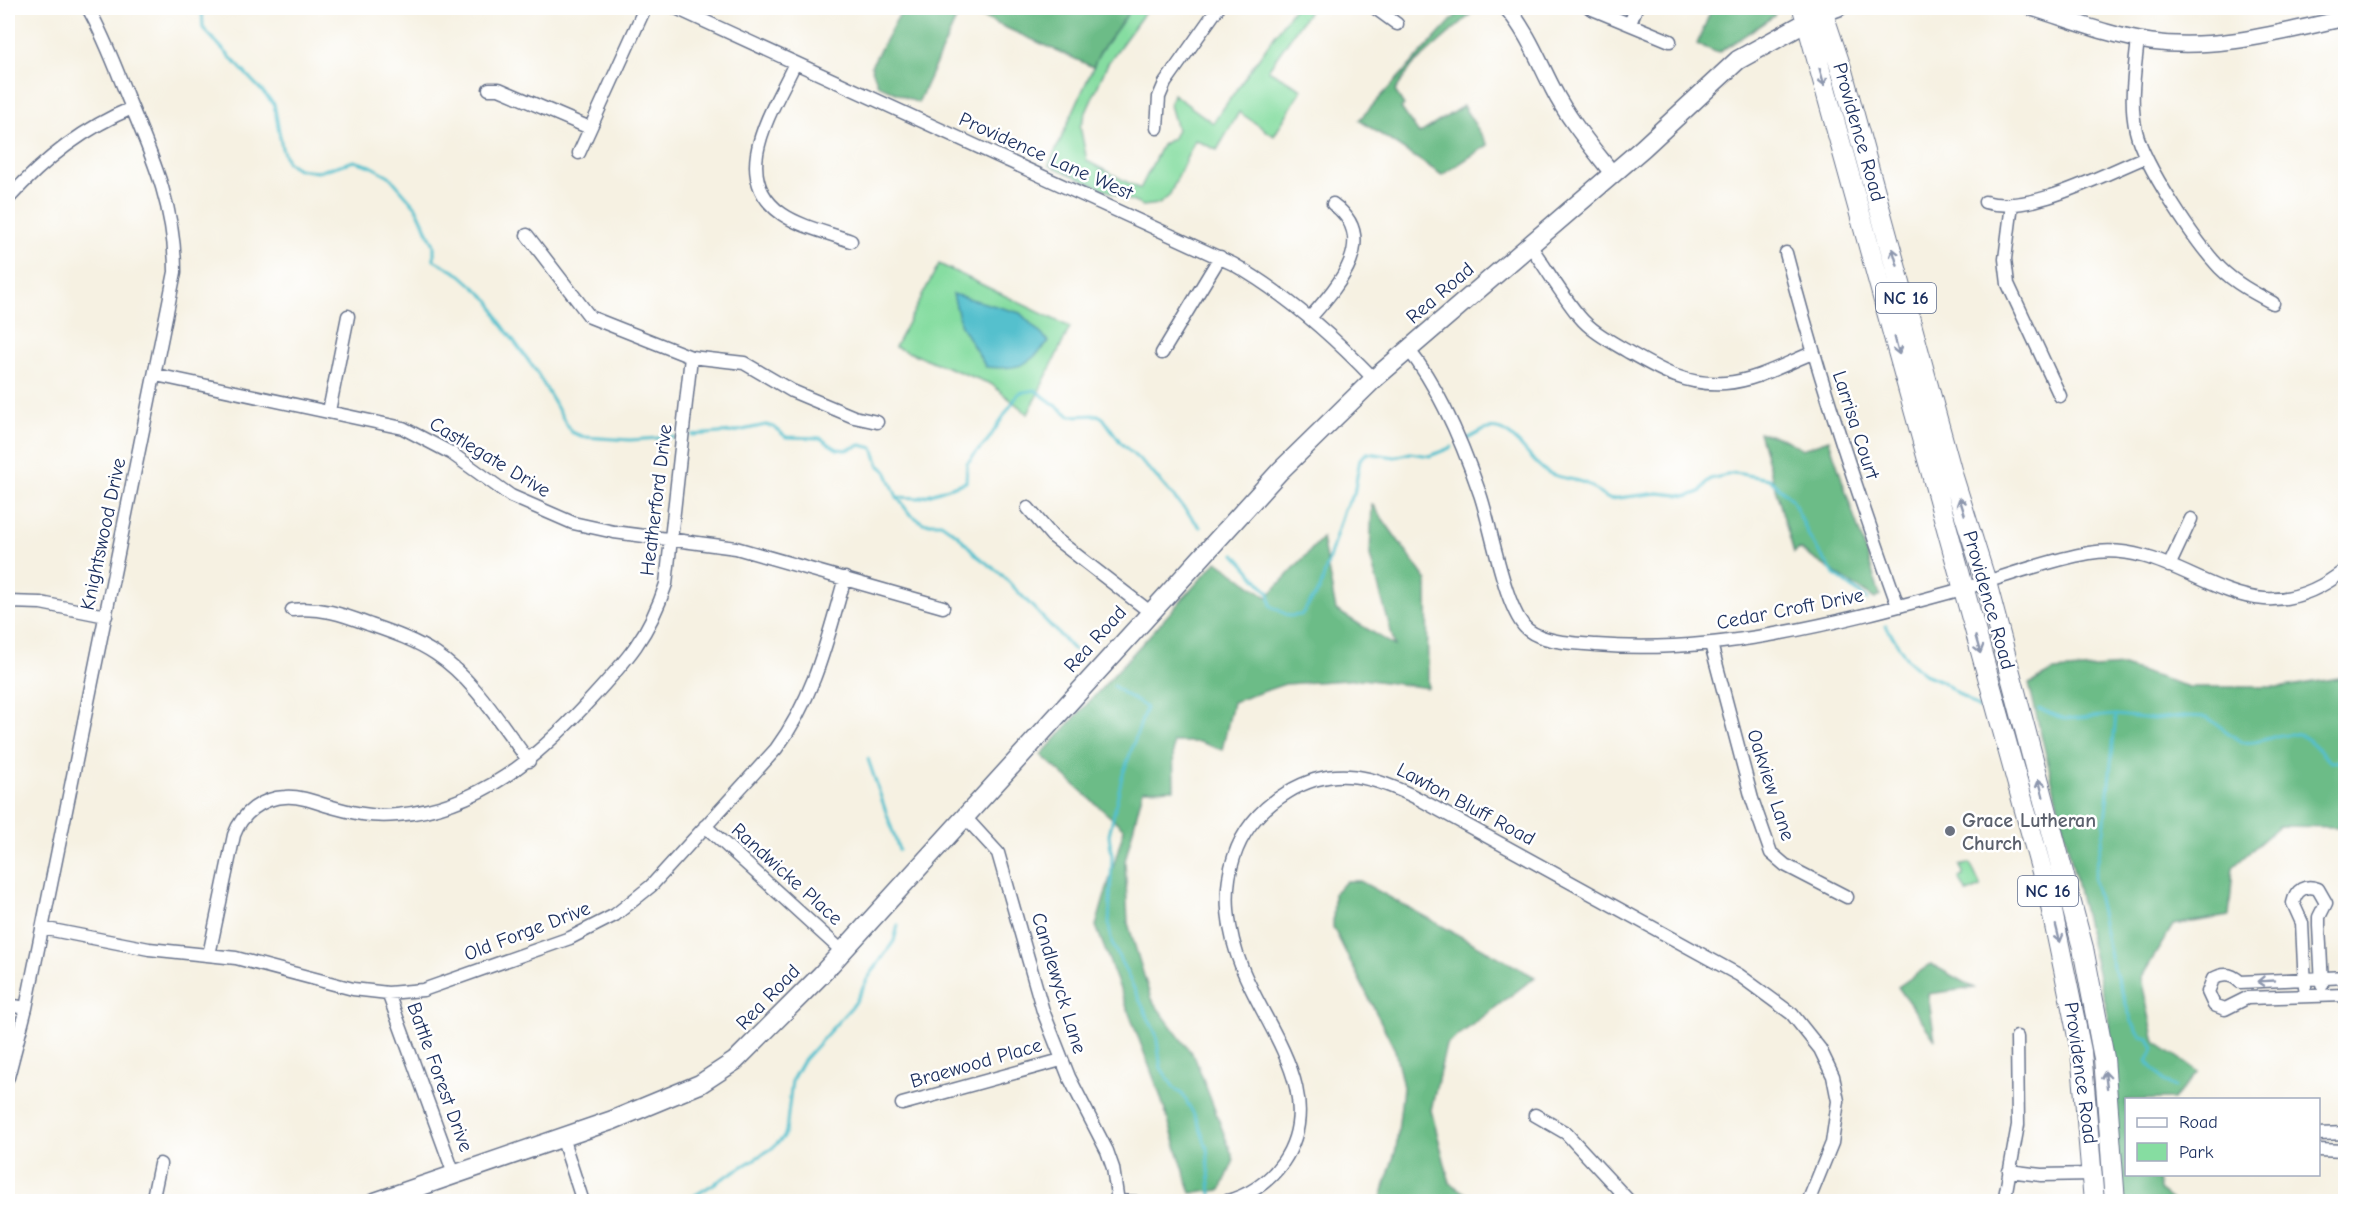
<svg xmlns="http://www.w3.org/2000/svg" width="2353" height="1209" font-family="'Comic Neue',sans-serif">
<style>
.green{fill:#86dda1;stroke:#508680;stroke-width:1.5}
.forest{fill:#6cbc87;stroke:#447672;stroke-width:1.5}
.water{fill:#54c0cd;stroke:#387896;stroke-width:1.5}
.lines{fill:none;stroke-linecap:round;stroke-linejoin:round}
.stream{stroke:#54c0cd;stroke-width:3}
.minor-casing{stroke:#68738c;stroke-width:15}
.tertiary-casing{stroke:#68738c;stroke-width:18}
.secondary-casing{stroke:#68738c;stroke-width:21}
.primary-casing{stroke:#68738c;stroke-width:22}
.minor{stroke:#fff;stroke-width:12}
.tertiary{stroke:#fff;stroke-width:15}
.secondary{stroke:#fff;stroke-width:18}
.primary{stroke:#fff;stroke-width:20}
.oneway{stroke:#8d97ae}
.worship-dot{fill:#6b7280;stroke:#fff;stroke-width:2}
.labels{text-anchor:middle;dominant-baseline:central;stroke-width:5;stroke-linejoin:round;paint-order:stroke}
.shield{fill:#fff;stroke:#5f6d8e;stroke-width:1.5}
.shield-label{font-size:18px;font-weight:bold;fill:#1b2f5e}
.street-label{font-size:20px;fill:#1b2f5e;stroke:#fff}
.worship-label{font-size:20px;font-weight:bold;fill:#5b616d;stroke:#fff;text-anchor:start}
</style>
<rect width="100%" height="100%" fill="#fff"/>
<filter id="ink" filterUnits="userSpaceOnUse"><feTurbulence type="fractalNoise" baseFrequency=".0167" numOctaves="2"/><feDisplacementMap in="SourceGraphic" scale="12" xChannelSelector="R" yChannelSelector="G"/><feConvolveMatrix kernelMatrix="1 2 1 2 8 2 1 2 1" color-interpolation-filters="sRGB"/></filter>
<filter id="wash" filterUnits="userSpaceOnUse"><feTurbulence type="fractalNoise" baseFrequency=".008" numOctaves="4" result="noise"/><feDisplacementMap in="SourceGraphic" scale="24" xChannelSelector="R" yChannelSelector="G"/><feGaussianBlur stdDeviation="1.35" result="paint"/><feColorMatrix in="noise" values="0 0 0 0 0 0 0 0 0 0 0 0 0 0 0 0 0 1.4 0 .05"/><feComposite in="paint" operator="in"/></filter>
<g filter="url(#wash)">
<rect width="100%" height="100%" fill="#f6f1e2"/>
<path class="green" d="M 1132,8 L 1148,8 L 1108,63 L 1080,126 L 1087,161 L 1140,189 L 1162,145 L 1173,138 L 1177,129 L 1170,105 L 1173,94 L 1213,123 L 1294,8 L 1311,8 L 1268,70 L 1302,89 L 1274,136 L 1239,112 L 1217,150 L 1195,140 L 1169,196 L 1159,204 L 1143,206 L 1049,165 L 1100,52 Z
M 939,264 L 1070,327 L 1028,414 L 991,384 L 895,347 Z
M 1970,863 L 1981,887 L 1967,893 L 1959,878 L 1964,876 L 1960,866 Z"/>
<path class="forest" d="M 903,8 L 961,8 L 918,103 L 878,85 L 871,66 Z
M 962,8 L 1132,8 L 1100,52 L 1093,67 Z
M 1463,8 L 1470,15 L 1412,66 L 1395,91 L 1404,105 L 1401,108 L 1419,134 L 1463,106 L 1488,145 L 1442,175 L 1359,120 Z
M 1712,8 L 1776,8 L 1774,16 L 1718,53 L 1697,44 Z
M 1759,432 L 1784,439 L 1802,449 L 1829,440 L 1880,595 L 1875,599 L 1799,549 L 1794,553 Z
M 1372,504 L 1427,581 L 1428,688 L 1362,679 L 1285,684 L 1233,702 L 1222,750 L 1200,742 L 1173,742 L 1174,789 L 1143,790 L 1125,861 L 1128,923 L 1151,999 L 1195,1058 L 1234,1160 L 1221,1190 L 1191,1193 L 1159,1092 L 1096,926 L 1124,829 L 1041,755 L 1217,561 L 1267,597 L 1322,538 L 1336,610 L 1395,646 L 1370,556 Z
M 2123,666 L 2189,687 L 2284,687 L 2345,677 L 2345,830 L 2342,827 L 2279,826 L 2233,867 L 2229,916 L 2173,925 L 2141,978 L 2155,1042 L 2199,1072 L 2173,1099 L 2126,1100 L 2126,1174 L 2158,1175 L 2159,1190 L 2173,1201 L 2121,1201 L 2108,1014 L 2029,684 L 2053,671 Z
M 1347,881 L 1360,881 L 1535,977 L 1446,1045 L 1431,1110 L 1450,1183 L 1477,1201 L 1380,1201 L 1396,1149 L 1403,1087 L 1395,1050 L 1333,927 L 1334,893 Z
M 1931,964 L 1974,988 L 1928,994 L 1935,1040 L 1898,987 Z"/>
<path class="water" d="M 953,294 L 1020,313 L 1049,342 C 1027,366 1019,370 986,367 L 961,326 Z"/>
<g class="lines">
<path class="stream" d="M 202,8 L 203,28 L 274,104 L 282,148 L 287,162 L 298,169 L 317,172 L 354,161 L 371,166 L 389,176 L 416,207 L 434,245 L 434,260 L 461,275 L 490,301 L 500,322 L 536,371 L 571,432 L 584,437 L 630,440 L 674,437
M 692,435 L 733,432 L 766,425 L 774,427 L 786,437 L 820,438 L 837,449 L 846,450 L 861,445 L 873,448 L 879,465 L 886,471 L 897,497 L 909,513 L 923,523 L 941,523 L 958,535 L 977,556 L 999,572 L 1074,650
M 1467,439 C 1474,436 1482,430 1488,429 C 1513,424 1528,461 1547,472 C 1559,479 1574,478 1587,484 C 1596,488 1600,497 1610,499 L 1658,493 L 1689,496 L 1700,492 L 1710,479 L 1735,473 L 1769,479 L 1792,499 L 1811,540 L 1834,574 L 1868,600
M 897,497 L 919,498 L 966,482 L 967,463 L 988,440 L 1019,393 L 1035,390 L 1070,416 L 1098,415 L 1103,418 L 1121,443 L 1152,472 L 1200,527
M 1235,554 L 1269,593 L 1271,606 L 1289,616 L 1301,615 L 1320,589 L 1344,509 L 1354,494 L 1360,459 L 1367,453 L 1395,457 L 1410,453 L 1430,456 L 1452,447
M 1886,626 L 1907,659 L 1924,674 L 1941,681 L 1979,708
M 1114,686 C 1125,697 1140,701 1146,708 L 1122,777 L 1109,835 L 1112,856 L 1109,926 L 1112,943 L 1156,1034 L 1161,1068 L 1175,1089 L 1183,1095 L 1197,1120 L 1207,1148 L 1211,1194
M 2039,709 L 2065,719 L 2116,715 L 2153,719 L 2182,716 L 2207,717 L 2241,742 C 2262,746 2281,728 2302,736 C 2313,740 2321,755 2331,762 L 2346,761
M 2116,715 L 2104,831 L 2094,879 L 2110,957 L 2132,1022 L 2141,1037 L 2149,1039 L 2154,1049 L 2147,1061 L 2164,1081 L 2175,1087
M 868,759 L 899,850
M 684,1202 L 771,1149 L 784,1137 L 786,1131 L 792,1080 L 802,1062 L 855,1003 L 868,978 L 894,941 L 898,925"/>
</g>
</g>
<g filter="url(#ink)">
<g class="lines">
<defs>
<path id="minor" d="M 676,8 L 1233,264 C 1286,294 1332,335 1374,379
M 1375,8 L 1397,24
M 1590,8 L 1670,41
M 1630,24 L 1636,8
M 2138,39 C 2135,69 2129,101 2136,131 C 2144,165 2195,242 2220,268 C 2235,283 2254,293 2273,303
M 795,63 C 775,107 726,175 782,214 C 801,227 829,233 851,241
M 489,89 L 499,89 L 590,128
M 1157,128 L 1159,97 L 1165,83 L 1218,8
M 579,153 L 645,8
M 8,199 C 43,160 84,128 132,108
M 1985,202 C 2031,215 2103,174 2146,157
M 2012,204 L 2005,259 L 2008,284 L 2060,396
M 527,235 L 590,317 L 691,357 L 744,363 L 792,391 L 854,417 L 877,422
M 1529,244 C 1546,268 1561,294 1579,316 C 1592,332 1610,341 1627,351 C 1660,370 1686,386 1725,383 C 1755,381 1785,364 1812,353
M 1786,253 C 1817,373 1856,489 1898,606
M 1310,318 C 1337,287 1381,239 1333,204
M 1408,349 C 1439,387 1464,448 1480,494 C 1491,525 1505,612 1528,630 C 1545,643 1575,643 1596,645 C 1717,655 1838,623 1955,591 C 2000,579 2044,561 2089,553 C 2186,536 2243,652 2346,569
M 1162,353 L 1220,257
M 156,375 L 403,428 L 451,453 L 511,496 L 573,523 L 614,532 L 736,548 L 943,607
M 329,411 L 348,316
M 1028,508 L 1052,536 L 1150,612
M 2169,566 L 2191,519
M 8,602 L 41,603 L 106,616
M 292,610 C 321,607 342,614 368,624 C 391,632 415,640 436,654 C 475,680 501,725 529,761
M 1711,644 L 1752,799 L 1771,853 L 1785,865 L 1847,897
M 964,816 L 998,853 L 1043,1011 L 1069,1077 L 1107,1151 L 1113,1168 L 1118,1202
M 705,826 L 842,951
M 42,928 L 149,949 L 236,958 L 353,989 L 388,993 L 423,990 L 570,938 L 615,915 L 651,886 L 776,749 C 815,696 827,640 845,578
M 209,955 L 234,835 C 242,813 262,798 285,797 C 299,796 313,801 325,805 C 349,812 372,818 397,815 C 480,808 537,758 590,700 C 627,660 649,636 666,584 L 691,357
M 2346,977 L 2240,982 C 2232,974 2223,973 2213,979 L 2208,992 L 2214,1005 L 2225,1009 L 2247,998 L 2346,995
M 2305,987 L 2302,923 L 2293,903 C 2296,890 2305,884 2318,889 L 2326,903 L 2319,917 L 2319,926 L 2322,985
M 388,993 L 454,1174
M 8,1005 L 26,1008
M 8,1077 L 26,1008 L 175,272 C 175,206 152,156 127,96 C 115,66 104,36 88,8
M 902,1104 L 1061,1060
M 1535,1115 L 1566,1133 L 1630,1202
M 2318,1134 L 2346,1133
M 562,1137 L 583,1202
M 2318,1150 L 2346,1151
M 2009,1171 L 2041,1175 L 2093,1174
M 1118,1201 L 1136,1202
M 152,1202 L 160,1164
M 1224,1202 C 1248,1196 1269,1182 1283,1162 C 1328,1096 1266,1029 1242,968 C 1228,933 1222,893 1234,857 C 1243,829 1263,807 1288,792 C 1335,763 1376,777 1421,800 L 1739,975 L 1792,1014 L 1820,1049 L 1833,1076 L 1838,1101 L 1832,1143 L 1808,1202
M 2004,1202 L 2018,1125 L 2017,1037"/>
<path id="tertiary" d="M 1507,8 C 1528,33 1538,60 1553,89 C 1568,119 1591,146 1612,173
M 2032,8 C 2071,20 2110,36 2151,42 C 2217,51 2281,32 2346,18
M 1823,14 L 1839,8"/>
<path id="secondary" d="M 375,1202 L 613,1120 L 700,1084 L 735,1061 L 821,975 L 1280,471 L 1374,379 L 1643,148 L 1738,60 L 1818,16"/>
<path id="primary" d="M 1803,8 L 2049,897 L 2081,1051 L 2094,1202
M 1821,8 L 1842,71 L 1952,474 L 1986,582 L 2083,948 L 2104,1058 L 2115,1202"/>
</defs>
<use href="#minor" class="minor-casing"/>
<use href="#tertiary" class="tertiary-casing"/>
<use href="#secondary" class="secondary-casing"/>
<use href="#primary" class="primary-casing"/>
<use href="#minor" class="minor"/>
<use href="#tertiary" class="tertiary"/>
<use href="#secondary" class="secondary"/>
<use href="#primary" class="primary"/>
</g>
<defs><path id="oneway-shaft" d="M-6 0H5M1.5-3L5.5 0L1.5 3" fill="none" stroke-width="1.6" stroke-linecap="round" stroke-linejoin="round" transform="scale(1.5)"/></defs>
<g class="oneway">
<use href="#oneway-shaft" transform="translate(1822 77) rotate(74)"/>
<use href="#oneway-shaft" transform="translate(1895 257) rotate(-106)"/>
<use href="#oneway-shaft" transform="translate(1897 346) rotate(75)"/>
<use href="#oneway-shaft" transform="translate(1962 506) rotate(-107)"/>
<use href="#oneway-shaft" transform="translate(1978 645) rotate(74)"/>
<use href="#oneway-shaft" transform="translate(2041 788) rotate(-105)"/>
<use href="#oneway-shaft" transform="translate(2058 934) rotate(76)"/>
<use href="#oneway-shaft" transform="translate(2266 981) rotate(177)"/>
<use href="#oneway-shaft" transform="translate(2106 1080) rotate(-97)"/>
</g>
</g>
<circle class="worship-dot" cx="1950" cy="831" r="6"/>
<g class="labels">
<g class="shield">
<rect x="1876" y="283" width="60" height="30" rx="4.5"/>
<rect x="2018" y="876" width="60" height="30" rx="4.5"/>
</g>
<g class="shield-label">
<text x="1906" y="298">NC 16</text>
<text x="2048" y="891">NC 16</text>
</g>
<g class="street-label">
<text transform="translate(1859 132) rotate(74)">Providence Road</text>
<text transform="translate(1046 156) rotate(24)">Providence Lane West</text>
<text transform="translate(1440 293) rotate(-41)">Rea Road</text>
<text transform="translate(1856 425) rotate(72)">Larrisa Court</text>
<text transform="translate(490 457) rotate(31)">Castlegate Drive</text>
<text transform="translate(656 500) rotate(-83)">Heatherford Drive</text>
<text transform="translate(103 534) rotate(-78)">Knightswood Drive</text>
<text transform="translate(1989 600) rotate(74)">Providence Road</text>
<text transform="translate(1790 609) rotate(-11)">Cedar Croft Drive</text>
<text transform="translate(1095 639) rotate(-48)">Rea Road</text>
<text transform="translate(1771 785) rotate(72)">Oakview Lane</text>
<text transform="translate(1466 804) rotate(28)">Lawton Bluff Road</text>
<text transform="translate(787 874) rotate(42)">Randwicke Place</text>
<text transform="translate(527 931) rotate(-21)">Old Forge Drive</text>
<text transform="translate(1059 983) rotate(73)">Candlewyck Lane</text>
<text transform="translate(768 997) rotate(-46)">Rea Road</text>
<text transform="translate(976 1063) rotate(-16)">Braewood Place</text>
<text transform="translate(2081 1073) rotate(82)">Providence Road</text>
<text transform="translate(440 1077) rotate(70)">Battle Forest Drive</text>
</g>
<g class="worship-label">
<text x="1962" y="820">Grace Lutheran<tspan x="1962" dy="23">Church</tspan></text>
</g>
</g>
<rect width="2353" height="1209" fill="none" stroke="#fff" stroke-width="30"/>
<rect x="2125" y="1098" width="195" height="78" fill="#ffffff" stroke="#a4acbf" stroke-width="1.5"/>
<rect x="2137" y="1118" width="30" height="9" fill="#ffffff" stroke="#a4acbf" stroke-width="1.5"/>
<text x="2179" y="1128" font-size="18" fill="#1b2f5e">Road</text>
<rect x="2137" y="1143" width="30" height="18" fill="#86dda1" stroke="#a4acbf" stroke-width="1.5"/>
<text x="2179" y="1158" font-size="18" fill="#1b2f5e">Park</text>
</svg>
